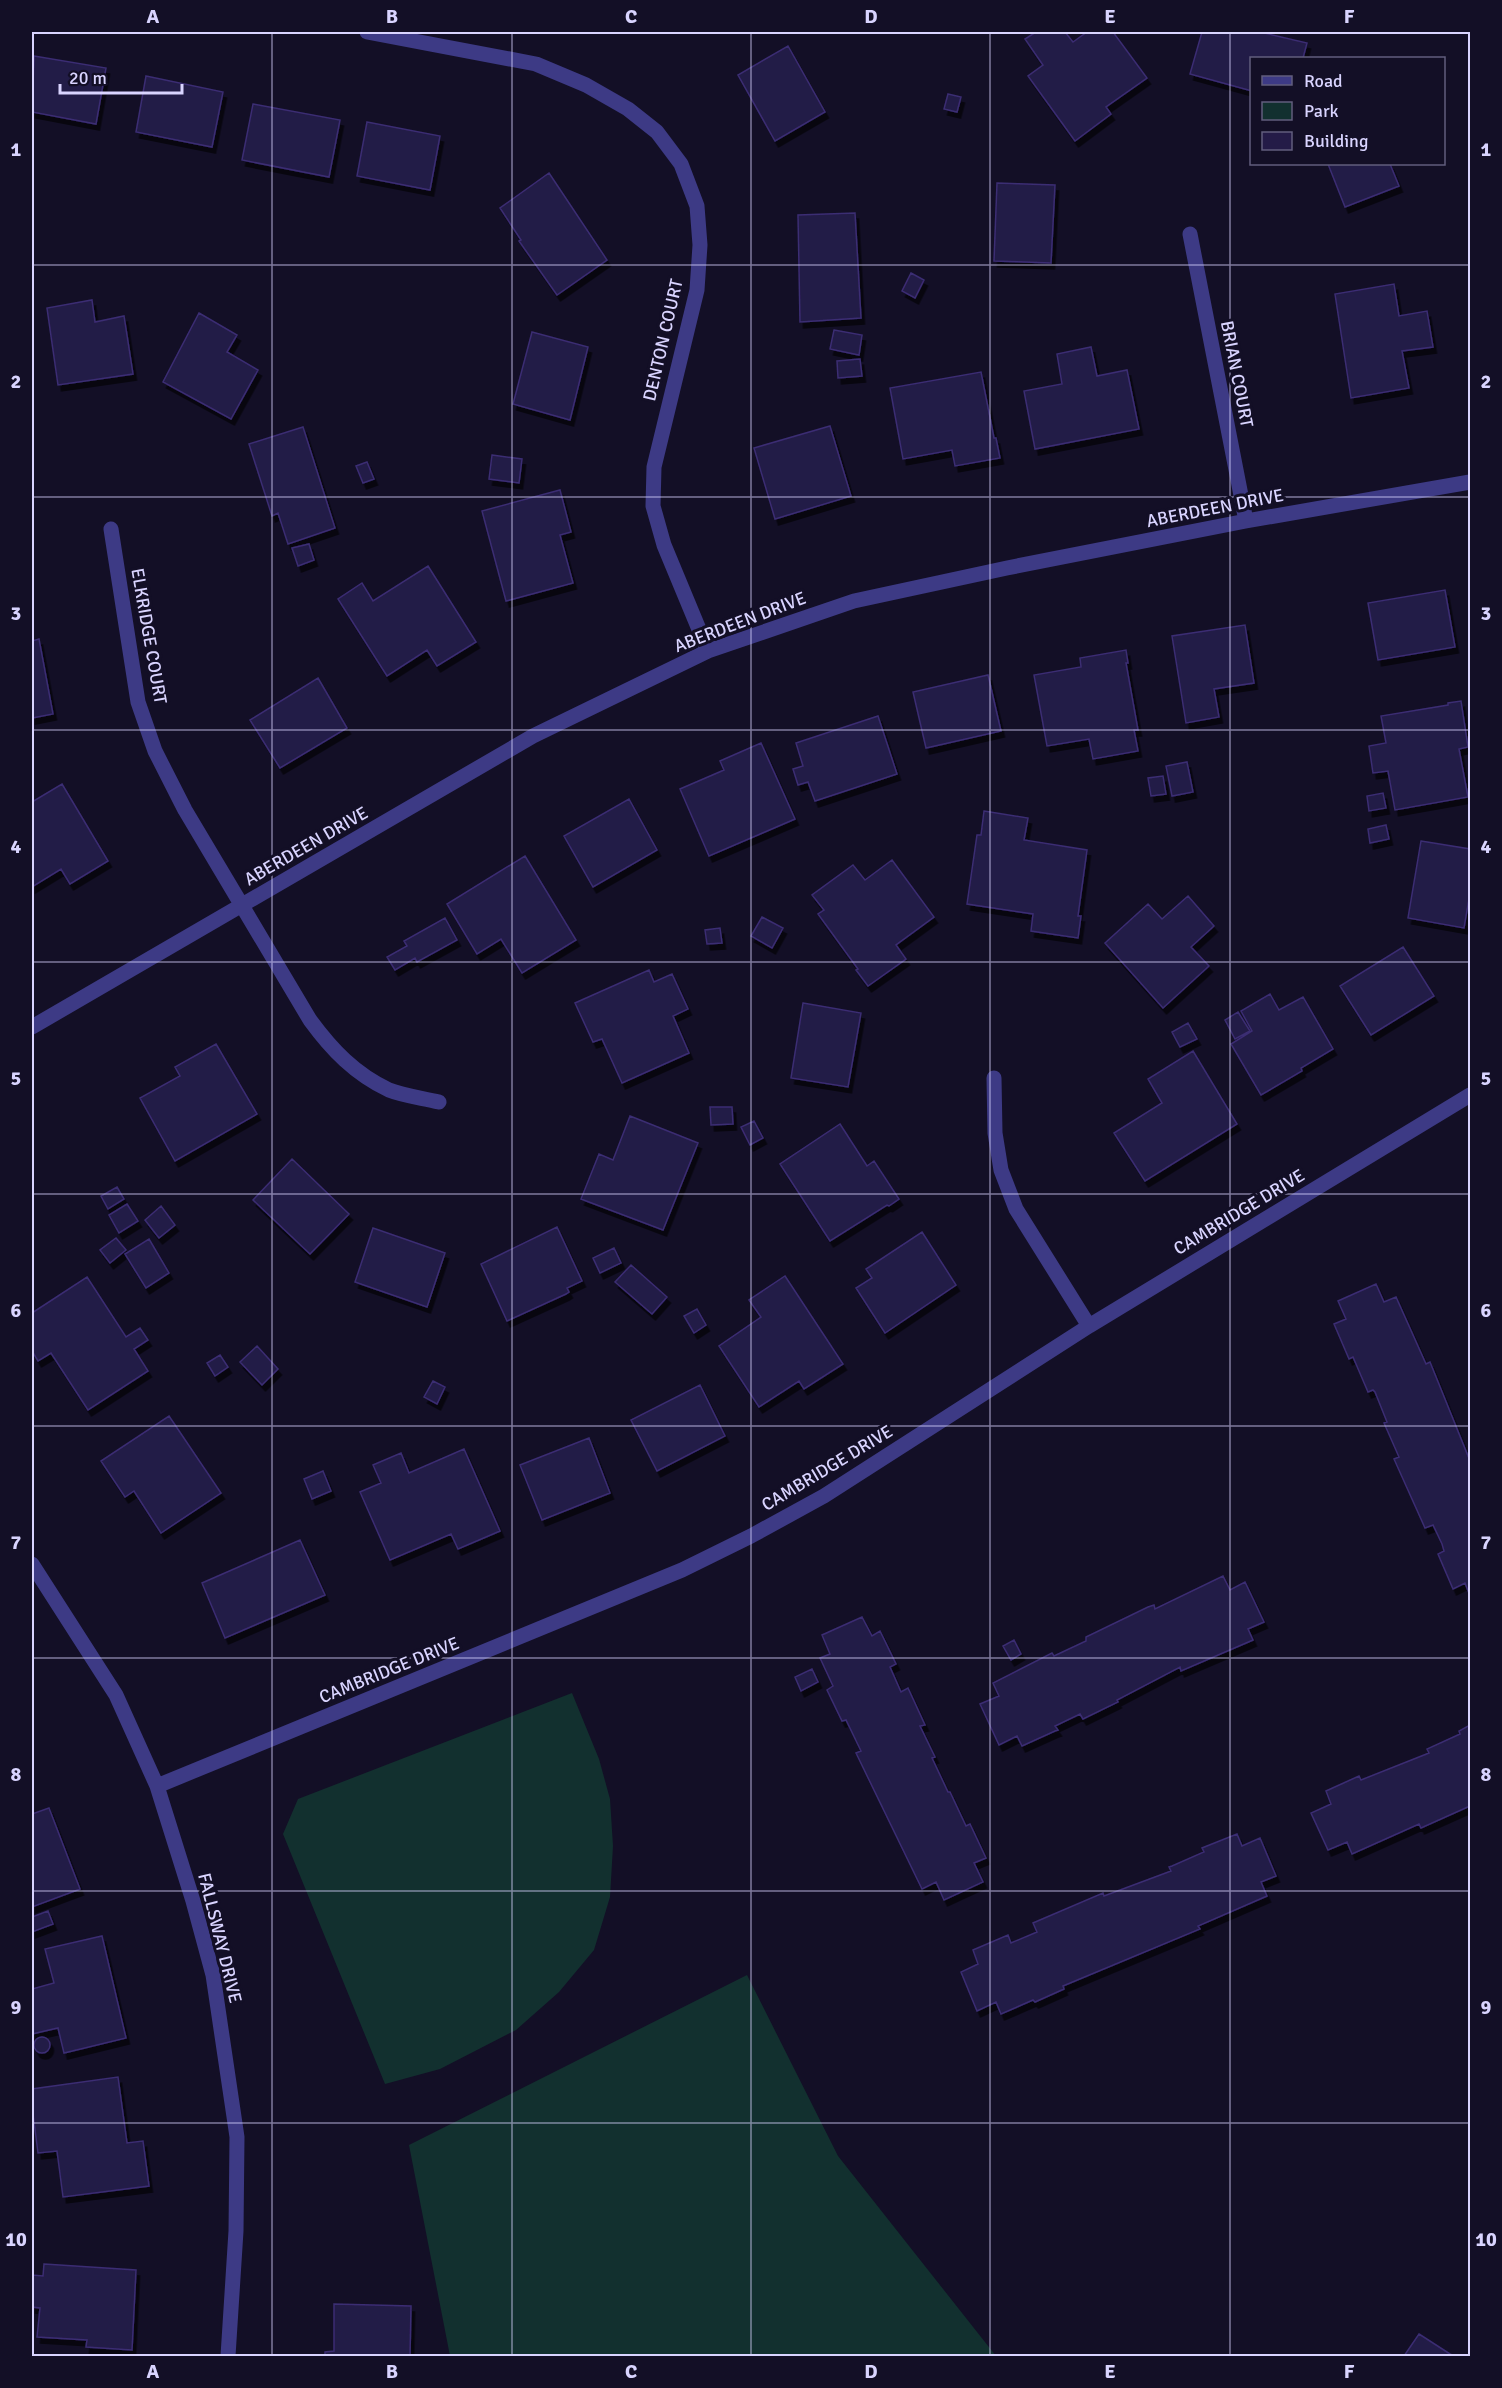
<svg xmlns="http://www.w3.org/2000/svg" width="1502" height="2388" font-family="Signika,sans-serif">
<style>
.green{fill:#12302f}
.building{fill:#241b47;stroke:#3b2d73;stroke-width:1.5;filter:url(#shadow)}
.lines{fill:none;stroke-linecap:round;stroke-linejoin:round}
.minor{stroke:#3d3a85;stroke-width:15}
.grid{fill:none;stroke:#d9d4ff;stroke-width:1.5;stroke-opacity:0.55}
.labels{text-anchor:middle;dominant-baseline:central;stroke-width:6;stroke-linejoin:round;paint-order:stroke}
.street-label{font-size:18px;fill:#d9d4ff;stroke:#130f26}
.neatline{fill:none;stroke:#d9d4ff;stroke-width:2}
.grid-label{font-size:20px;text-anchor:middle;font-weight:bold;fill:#d9d4ff}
</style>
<defs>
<filter id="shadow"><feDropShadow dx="3.5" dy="6" stdDeviation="0" flood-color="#0009"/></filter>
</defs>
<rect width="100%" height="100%" fill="#130f26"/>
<path class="green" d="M 572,1693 L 599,1759 L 610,1799 L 613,1846 L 610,1897 L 594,1950 L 559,1992 L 516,2030 L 440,2069 L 385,2084 L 283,1834 L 298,1799 Z
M 747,1975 L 838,2156 L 996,2356 L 450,2356 L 409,2145 Z"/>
<path class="building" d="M 1036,32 L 1065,32 L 1073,42 L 1087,32 L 1113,32 L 1147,78 L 1106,107 L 1111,114 L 1075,141 L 1028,76 L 1043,65 L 1025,39 Z
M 1202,32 L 1260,32 L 1307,43 L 1303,58 L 1252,58 L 1252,91 L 1190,74 Z
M 788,46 L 825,112 L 775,141 L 738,75 Z
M 34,56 L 106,68 L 96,124 L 32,112 Z
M 146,76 L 223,92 L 212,147 L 136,132 Z
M 948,94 L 961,97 L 957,112 L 944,109 Z
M 253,104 L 340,120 L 329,177 L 242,160 Z
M 367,122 L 440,136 L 430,190 L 357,176 Z
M 1328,164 L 1390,164 L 1399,186 L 1345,207 Z
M 549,173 L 607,260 L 557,295 L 519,241 L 521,240 L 500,208 Z
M 997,183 L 1055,185 L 1051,263 L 994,261 Z
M 855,213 L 861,318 L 800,322 L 798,215 Z
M 911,273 L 924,280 L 915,298 L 902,291 Z
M 1394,284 L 1399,316 L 1427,311 L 1433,347 L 1402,351 L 1409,388 L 1351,398 L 1335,294 Z
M 92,300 L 95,322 L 124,316 L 133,374 L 58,385 L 47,308 Z
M 199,313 L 237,335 L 227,352 L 258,370 L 231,419 L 163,382 Z
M 834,330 L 862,335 L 859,355 L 830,349 Z
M 532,332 L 588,347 L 570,420 L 513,404 Z
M 1091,347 L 1097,376 L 1127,370 L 1139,429 L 1035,449 L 1024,391 L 1062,384 L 1057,354 Z
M 860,359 L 862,376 L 838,378 L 837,361 Z
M 981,372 L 994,438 L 996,438 L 1000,458 L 955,466 L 952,450 L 903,459 L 890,388 Z
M 830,426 L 851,496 L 775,519 L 754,448 Z
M 303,427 L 335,528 L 288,544 L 278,513 L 272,516 L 249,444 Z
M 492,455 L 522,459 L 519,483 L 489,479 Z
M 367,462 L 374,479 L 363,483 L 356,466 Z
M 560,490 L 571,532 L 560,535 L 573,583 L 506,601 L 482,511 Z
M 309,544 L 314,560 L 298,566 L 292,548 Z
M 428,566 L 476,642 L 437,666 L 427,650 L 387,676 L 338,599 L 362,583 L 373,601 Z
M 1445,590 L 1455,647 L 1378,660 L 1368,603 Z
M 1245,625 L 1254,683 L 1214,689 L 1219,717 L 1186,723 L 1172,636 Z
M 39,639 L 53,714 L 32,718 L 32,641 Z
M 1126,650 L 1128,663 L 1126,663 L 1138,730 L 1134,730 L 1138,751 L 1093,759 L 1089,739 L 1047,746 L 1034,675 L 1081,667 L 1080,658 Z
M 988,675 L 1001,731 L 926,748 L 913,692 Z
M 318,678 L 347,728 L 280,768 L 250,720 Z
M 1461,701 L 1468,747 L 1459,749 L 1468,797 L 1395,810 L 1388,771 L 1373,773 L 1369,746 L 1386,743 L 1381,716 L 1448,705 L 1448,703 Z
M 878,716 L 897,774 L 815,801 L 808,782 L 798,785 L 793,769 L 803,766 L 796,743 Z
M 761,743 L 795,819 L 709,856 L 680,789 L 724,770 L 720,761 Z
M 1187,762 L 1193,792 L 1172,796 L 1166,766 Z
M 1163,776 L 1166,794 L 1151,796 L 1148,778 Z
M 62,784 L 108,861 L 70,884 L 61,869 L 32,887 L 32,802 Z
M 1383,793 L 1386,808 L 1369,811 L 1367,796 Z
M 629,799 L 657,850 L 593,887 L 564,836 Z
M 984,811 L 1028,818 L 1024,840 L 1087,850 L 1078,916 L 1081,916 L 1078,938 L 1031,931 L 1033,914 L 967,904 L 977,835 L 981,835 Z
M 1386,825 L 1389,839 L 1370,843 L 1368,829 Z
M 1421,841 L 1470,849 L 1470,893 L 1464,928 L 1408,918 Z
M 525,856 L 576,940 L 522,973 L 501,939 L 477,954 L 447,904 Z
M 892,860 L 934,917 L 896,945 L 906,959 L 868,986 L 856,970 L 858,969 L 818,914 L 824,910 L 812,895 L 853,865 L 865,880 Z
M 1188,896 L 1214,926 L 1191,947 L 1209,966 L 1163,1008 L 1105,943 L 1148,904 L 1162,919 Z
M 762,917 L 783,928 L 772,948 L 751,936 Z
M 445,918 L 457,940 L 417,962 L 415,958 L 395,970 L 387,957 L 407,946 L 404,941 Z
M 720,928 L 722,943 L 707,944 L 705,930 Z
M 1403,947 L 1434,996 L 1371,1035 L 1340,986 Z
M 649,970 L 654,982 L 672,974 L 688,1009 L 673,1016 L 689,1053 L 622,1083 L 602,1039 L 593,1042 L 575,1003 Z
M 1270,994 L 1279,1010 L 1303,997 L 1333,1049 L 1301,1068 L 1302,1071 L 1261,1095 L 1231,1044 L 1252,1031 L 1241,1011 Z
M 803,1003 L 861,1013 L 848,1087 L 791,1078 Z
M 1238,1012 L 1250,1031 L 1235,1039 L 1225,1020 Z
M 1188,1023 L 1197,1039 L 1180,1047 L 1172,1032 Z
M 216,1044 L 257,1114 L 175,1161 L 140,1098 L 180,1076 L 175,1067 Z
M 1193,1051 L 1237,1124 L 1145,1181 L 1114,1133 L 1162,1103 L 1148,1079 Z
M 710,1107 L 732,1107 L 733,1124 L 711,1125 Z
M 630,1116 L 698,1143 L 663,1230 L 581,1199 L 599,1154 L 613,1160 Z
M 754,1121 L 763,1138 L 750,1145 L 741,1127 Z
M 840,1124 L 867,1166 L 874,1161 L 899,1199 L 889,1206 L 887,1205 L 830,1241 L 780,1164 Z
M 292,1159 L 349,1214 L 310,1254 L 253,1200 Z
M 117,1187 L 124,1199 L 108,1209 L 101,1196 Z
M 127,1204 L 138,1221 L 119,1233 L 109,1215 Z
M 161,1206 L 175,1225 L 159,1238 L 145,1220 Z
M 557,1227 L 582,1281 L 567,1288 L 569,1292 L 566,1294 L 507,1321 L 481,1264 Z
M 373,1228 L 445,1253 L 427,1307 L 355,1282 Z
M 922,1232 L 956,1285 L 885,1333 L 856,1288 L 872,1278 L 866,1269 Z
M 116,1238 L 126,1250 L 110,1263 L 100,1250 Z
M 149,1239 L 169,1273 L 146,1288 L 125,1254 Z
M 614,1248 L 621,1263 L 600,1273 L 593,1258 Z
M 631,1265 L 667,1297 L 652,1314 L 615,1282 Z
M 785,1276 L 843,1364 L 804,1389 L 799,1381 L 759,1407 L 719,1346 L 761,1317 L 749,1300 Z
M 87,1277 L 126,1337 L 140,1328 L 148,1340 L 134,1349 L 148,1371 L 88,1410 L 51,1353 L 38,1361 L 32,1351 L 32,1313 Z
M 1376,1284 L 1384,1302 L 1396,1297 L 1426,1364 L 1430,1362 L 1470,1461 L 1470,1596 L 1465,1583 L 1453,1589 L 1438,1554 L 1444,1551 L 1442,1544 L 1433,1525 L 1425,1528 L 1394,1459 L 1399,1457 L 1384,1423 L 1387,1422 L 1375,1392 L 1373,1390 L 1368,1392 L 1353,1357 L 1349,1359 L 1334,1324 L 1346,1319 L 1338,1301 Z
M 697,1309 L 706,1325 L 694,1333 L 684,1316 Z
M 257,1346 L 278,1369 L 262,1385 L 240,1362 Z
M 220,1355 L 228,1367 L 215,1376 L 207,1363 Z
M 433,1381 L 445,1387 L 437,1404 L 424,1397 Z
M 700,1385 L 725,1436 L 657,1471 L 631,1420 Z
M 169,1416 L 221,1493 L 161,1533 L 134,1491 L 125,1497 L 101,1461 Z
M 589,1438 L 610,1493 L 542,1520 L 520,1465 Z
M 464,1449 L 500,1531 L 458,1549 L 451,1534 L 390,1560 L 360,1492 L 381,1483 L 373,1465 L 401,1453 L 409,1473 Z
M 323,1471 L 331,1491 L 312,1499 L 304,1479 Z
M 300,1540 L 325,1595 L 225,1638 L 202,1583 Z
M 1223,1576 L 1230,1590 L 1245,1582 L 1264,1622 L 1248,1629 L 1253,1640 L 1181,1671 L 1180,1667 L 1117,1700 L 1118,1702 L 1083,1719 L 1080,1714 L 1055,1726 L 1058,1730 L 1055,1731 L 1022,1746 L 1017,1736 L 999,1745 L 980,1704 L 999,1696 L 993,1683 L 1052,1653 L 1054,1656 L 1086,1641 L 1086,1637 L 1148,1607 L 1154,1605 L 1155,1609 Z
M 862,1617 L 872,1636 L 880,1631 L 896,1664 L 890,1667 L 901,1692 L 908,1688 L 925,1725 L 920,1726 L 935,1757 L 932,1758 L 948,1792 L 950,1792 L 966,1826 L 970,1824 L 986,1858 L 974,1863 L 983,1882 L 944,1900 L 936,1882 L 922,1889 L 856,1753 L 861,1751 L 846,1720 L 842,1721 L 827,1690 L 833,1686 L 820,1658 L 830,1654 L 822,1635 Z
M 1014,1640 L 1021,1654 L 1011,1660 L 1003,1646 Z
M 812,1669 L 818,1682 L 801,1691 L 795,1677 Z
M 1470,1725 L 1470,1806 L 1421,1828 L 1419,1824 L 1352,1854 L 1347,1842 L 1328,1850 L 1311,1813 L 1331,1804 L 1326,1791 L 1359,1776 L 1361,1780 L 1429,1753 L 1427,1749 L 1460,1734 L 1459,1731 Z
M 49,1808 L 80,1889 L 32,1907 L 32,1814 Z
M 1237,1834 L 1242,1846 L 1260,1838 L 1276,1876 L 1261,1882 L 1267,1896 L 1198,1926 L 1200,1929 L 1063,1986 L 1064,1989 L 1035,2002 L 1033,2000 L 1001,2014 L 996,2002 L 977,2011 L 961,1972 L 978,1964 L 973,1950 L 1008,1935 L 1011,1943 L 1037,1932 L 1033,1923 L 1103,1893 L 1104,1896 L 1171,1871 L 1169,1867 L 1172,1866 L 1204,1852 L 1202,1848 Z
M 48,1911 L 53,1924 L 32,1932 L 32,1917 Z
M 102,1936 L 126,2038 L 64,2053 L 58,2028 L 32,2034 L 32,1989 L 54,1983 L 45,1949 Z
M34 2045a8 8 0 1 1 16 0a8 8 0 1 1-16 0Z
M 118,2077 L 127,2143 L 143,2141 L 149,2186 L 63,2197 L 57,2151 L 38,2153 L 32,2106 L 32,2089 Z
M 44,2264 L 136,2270 L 132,2350 L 86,2347 L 87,2340 L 37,2337 L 40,2308 L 32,2307 L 32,2275 L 43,2276 Z
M 334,2304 L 411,2306 L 410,2356 L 325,2356 L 325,2352 L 334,2351 Z
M 1419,2334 L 1450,2354 L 1454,2356 L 1404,2356 Z"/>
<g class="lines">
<path class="minor" d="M 367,32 L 536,64 L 586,85 L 628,109 L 657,132 L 681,164 L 697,206 L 700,245 L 697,290 L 654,467 L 653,506 L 664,545 L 708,651
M 1190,234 L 1246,521
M 111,529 L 138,702 L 155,751 L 185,810 L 310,1020 C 332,1050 355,1074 389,1090 C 404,1096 423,1098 439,1102
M 32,1027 L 533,736 L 708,651 L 854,601 L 1007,568 L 1246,521 L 1470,482
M 994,1078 L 995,1133 L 1001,1170 L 1016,1209 L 1089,1326
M 32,1564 L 116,1695 L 157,1786 L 193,1901 L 213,1975 L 237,2137 L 236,2231 L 228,2356
M 157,1786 L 682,1570 L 751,1536 L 824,1496 L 1089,1326 L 1470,1095"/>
</g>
<path class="grid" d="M 272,32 L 272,2356M 512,32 L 512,2356M 751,32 L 751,2356M 990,32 L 990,2356M 1230,32 L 1230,2356M 32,265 L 1470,265M 32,497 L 1470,497M 32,730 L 1470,730M 32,962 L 1470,962M 32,1194 L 1470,1194M 32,1426 L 1470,1426M 32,1658 L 1470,1658M 32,1891 L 1470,1891M 32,2123 L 1470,2123"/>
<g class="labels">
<g class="street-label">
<text transform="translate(663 340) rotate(-77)">DENTON COURT</text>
<text transform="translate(1237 374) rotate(79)">BRIAN COURT</text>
<text transform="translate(1215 508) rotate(-11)">ABERDEEN DRIVE</text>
<text transform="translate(740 622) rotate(-21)">ABERDEEN DRIVE</text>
<text transform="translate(149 636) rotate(80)">ELKRIDGE COURT</text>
<text transform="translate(306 846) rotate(-30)">ABERDEEN DRIVE</text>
<text transform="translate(1239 1212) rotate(-31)">CAMBRIDGE DRIVE</text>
<text transform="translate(827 1468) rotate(-31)">CAMBRIDGE DRIVE</text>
<text transform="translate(389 1670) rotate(-22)">CAMBRIDGE DRIVE</text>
<text transform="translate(220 1938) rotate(76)">FALLSWAY DRIVE</text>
</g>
</g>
<rect width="1502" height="2388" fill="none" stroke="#130f26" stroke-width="66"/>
<rect x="1250" y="57" width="195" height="108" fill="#130f26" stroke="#625e7d" stroke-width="1.5"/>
<rect x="1262" y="76" width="30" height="9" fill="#3d3a85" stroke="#625e7d" stroke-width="1.5"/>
<text x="1304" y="87" font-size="18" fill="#d9d4ff">Road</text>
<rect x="1262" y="102" width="30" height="18" fill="#12302f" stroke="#625e7d" stroke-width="1.5"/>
<text x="1304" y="117" font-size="18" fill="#d9d4ff">Park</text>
<rect x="1262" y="132" width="30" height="18" fill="#241b47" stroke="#625e7d" stroke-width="1.5"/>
<text x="1304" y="147" font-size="18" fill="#d9d4ff">Building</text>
<path d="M60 84v9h122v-9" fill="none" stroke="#d9d4ff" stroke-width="3"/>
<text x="69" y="84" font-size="18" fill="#d9d4ff" stroke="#130f26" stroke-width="4.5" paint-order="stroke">20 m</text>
<rect x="33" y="33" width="1436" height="2322" class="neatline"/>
<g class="grid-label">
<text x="153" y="23">A</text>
<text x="392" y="23">B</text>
<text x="631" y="23">C</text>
<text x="871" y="23">D</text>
<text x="1110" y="23">E</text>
<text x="1349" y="23">F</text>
<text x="16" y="156">1</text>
<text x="1486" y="156">1</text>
<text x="16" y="388">2</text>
<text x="1486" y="388">2</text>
<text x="16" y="620">3</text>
<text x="1486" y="620">3</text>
<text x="16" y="853">4</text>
<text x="1486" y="853">4</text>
<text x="16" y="1085">5</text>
<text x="1486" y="1085">5</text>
<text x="16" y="1317">6</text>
<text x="1486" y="1317">6</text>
<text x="16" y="1549">7</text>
<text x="1486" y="1549">7</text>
<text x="16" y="1781">8</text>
<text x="1486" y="1781">8</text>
<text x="16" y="2014">9</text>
<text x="1486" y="2014">9</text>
<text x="16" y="2246">10</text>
<text x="1486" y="2246">10</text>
<text x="153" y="2378">A</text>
<text x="392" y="2378">B</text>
<text x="631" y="2378">C</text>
<text x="871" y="2378">D</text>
<text x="1110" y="2378">E</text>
<text x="1349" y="2378">F</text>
</g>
</svg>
